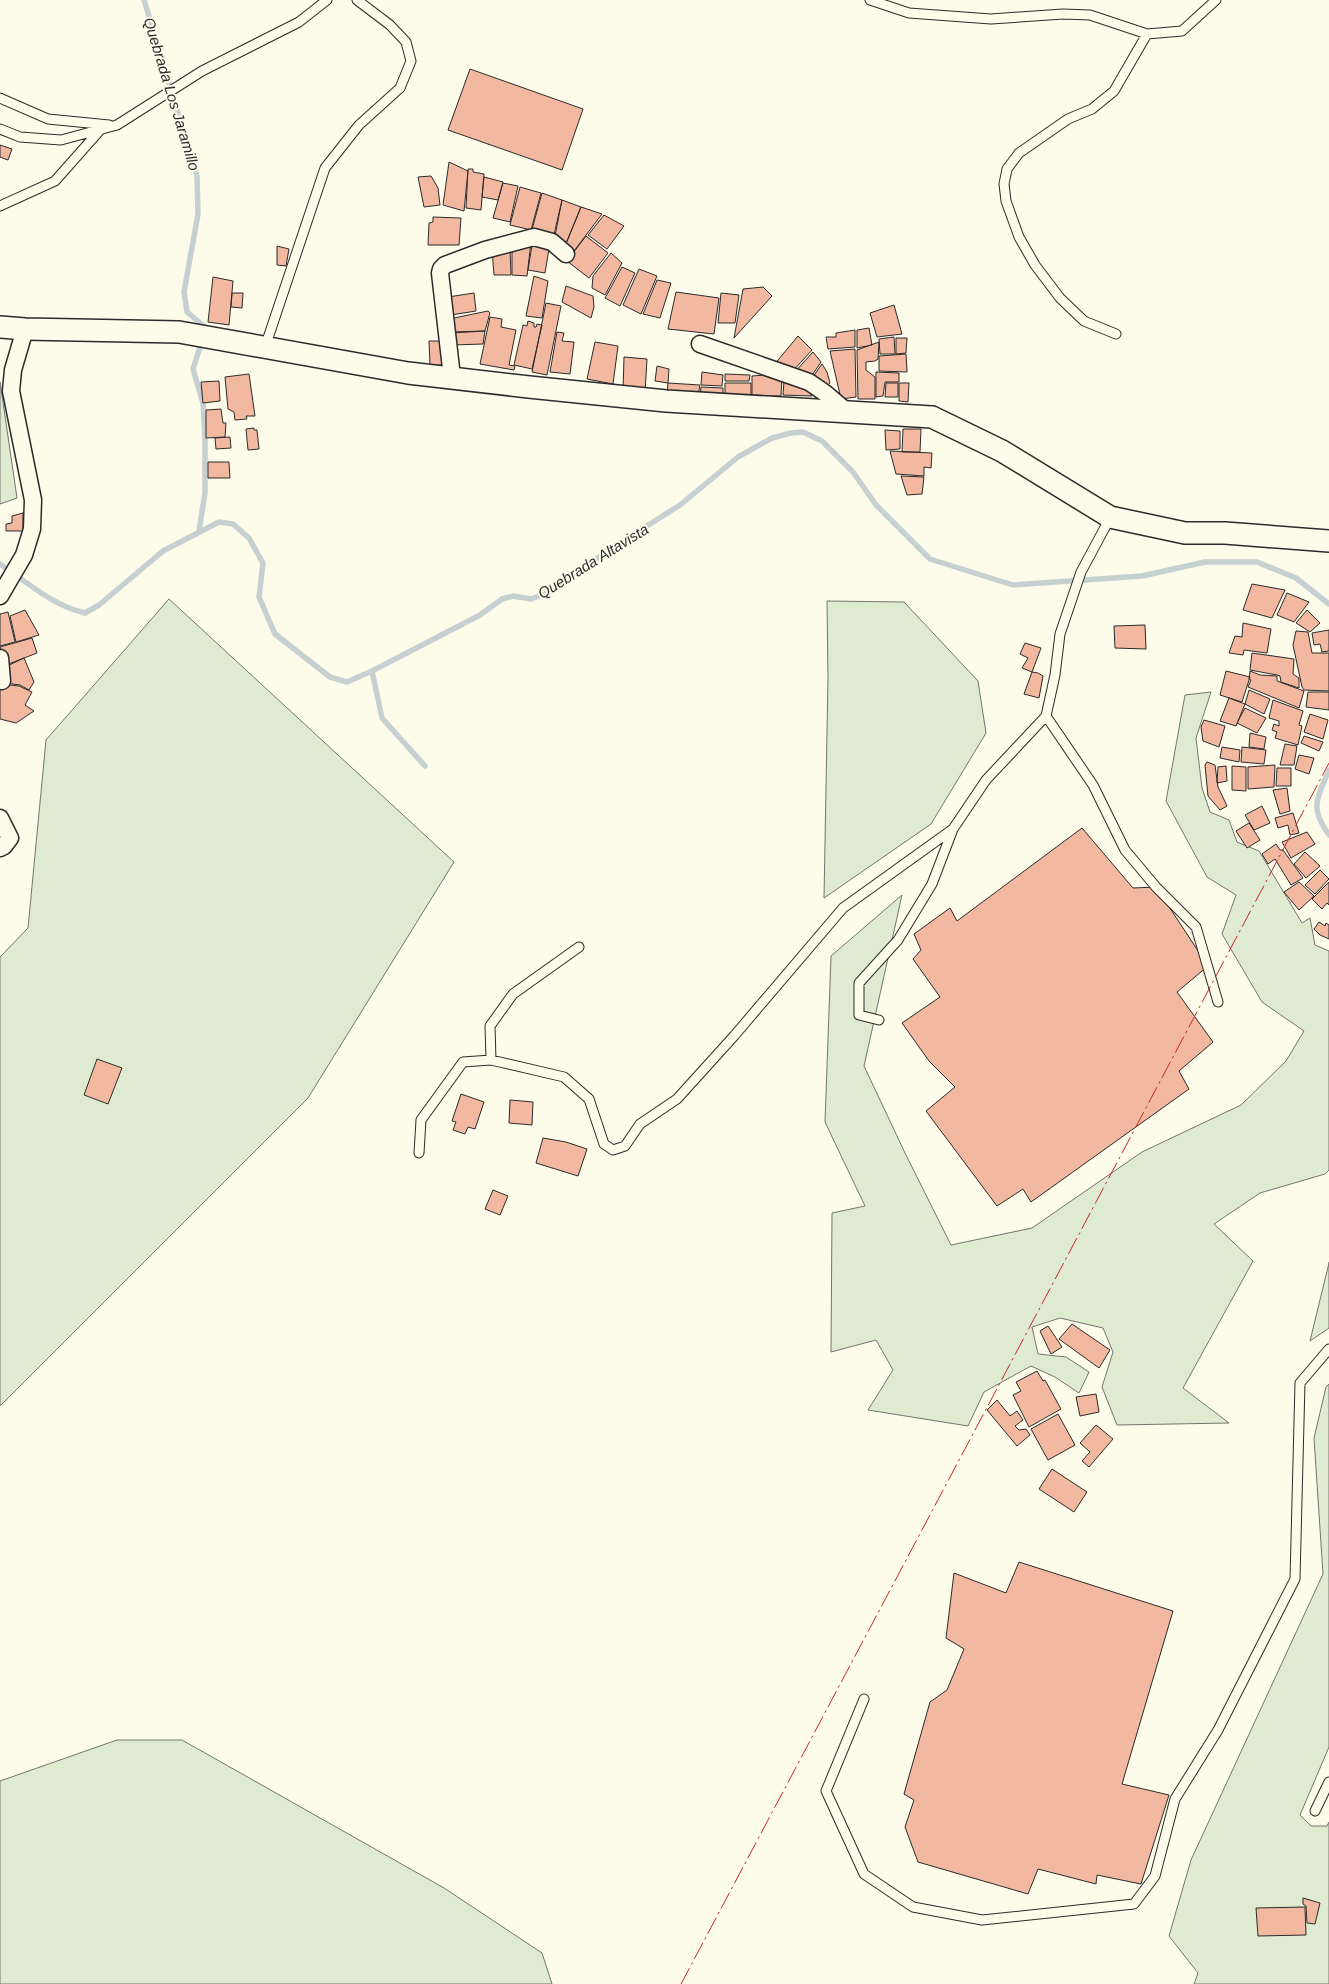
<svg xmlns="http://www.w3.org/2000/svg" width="1329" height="1984" font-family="Helvetica,sans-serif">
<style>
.green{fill:#deebd1;stroke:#74746e}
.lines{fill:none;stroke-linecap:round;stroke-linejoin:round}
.stream{stroke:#c7d0d0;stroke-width:5.5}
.building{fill:#f2b8a0;stroke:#2b2b2b}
.service-casing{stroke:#2b2b2b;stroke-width:11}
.minor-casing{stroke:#2b2b2b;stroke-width:19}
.tertiary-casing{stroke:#2b2b2b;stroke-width:24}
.service{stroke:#fdfbea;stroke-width:9}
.minor{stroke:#fdfbea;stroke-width:16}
.tertiary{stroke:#fdfbea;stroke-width:21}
.power{stroke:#c62828;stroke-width:1;stroke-dasharray:18 4 2.5 4;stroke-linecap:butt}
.labels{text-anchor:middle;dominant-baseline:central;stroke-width:4;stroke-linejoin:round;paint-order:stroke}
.water-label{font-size:15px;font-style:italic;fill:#2b2b2b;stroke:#fdfbea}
</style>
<rect width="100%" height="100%" fill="#fdfbea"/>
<path class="green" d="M 0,382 L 17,498 L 0,504 Z
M 169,599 L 454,862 L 308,1098 L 0,1406 L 0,957 L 28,928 L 46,740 Z
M 827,601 L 904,602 L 978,681 L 986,733 L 931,824 L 824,898 L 828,678 Z
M 1211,692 L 1196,738 L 1202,788 L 1210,812 L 1229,820 L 1237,842 L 1259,851 L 1302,923 L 1310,918 L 1315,945 L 1329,951 L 1329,1170 L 1325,1174 L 1260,1193 L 1214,1224 L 1253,1261 L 1183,1388 L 1229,1423 L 1117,1425 L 1102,1387 L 1113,1352 L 1103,1328 L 1060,1318 L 1032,1327 L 1038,1354 L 1066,1357 L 1089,1372 L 1079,1393 L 1055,1377 L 1031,1366 L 984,1392 L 968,1426 L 868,1410 L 893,1370 L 876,1340 L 831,1352 L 832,1213 L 865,1206 L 825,1122 L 831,956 L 902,895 L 864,1066 L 905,1153 L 951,1245 L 1032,1228 L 1142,1152 L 1241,1105 L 1286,1061 L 1304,1031 L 1262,1002 L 1222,934 L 1236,895 L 1207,877 L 1166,801 L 1185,695 Z
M 1329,1262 L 1329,1328 L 1310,1341 L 1329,1263 Z
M 1329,1384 L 1329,1747 L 1300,1815 L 1311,1826 L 1327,1826 L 1329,1822 L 1329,1984 L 1194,1984 L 1198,1973 L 1169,1936 L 1191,1860 L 1323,1574 L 1314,1438 L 1326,1387 Z
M 117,1740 L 182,1740 L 444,1888 L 542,1953 L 552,1984 L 0,1984 L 0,1781 Z"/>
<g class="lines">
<path class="stream" d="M 144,0 L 197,176 L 198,214 L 184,292 L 187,312 L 206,328
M 199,531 L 205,493 L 205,437 L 203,403 L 193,369 L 200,347
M 0,564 C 27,582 53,606 85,613 L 99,605 L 163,551 L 219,522 L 233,524 L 249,538 L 263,563 L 259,597 L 275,634 L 330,677 L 347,682 L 372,671 L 480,615 L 502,599 L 513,596 L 531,599 L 547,593 L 612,548 L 680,505 L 738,457 L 772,438 L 791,433 L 803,432 L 822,441 L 853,472 L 876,505 L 930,559 L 1013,585 L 1142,576 L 1205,562 L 1257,562 L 1296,578 L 1329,604
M 372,671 L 382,718 L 425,766
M 1329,770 C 1317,799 1309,807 1329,835"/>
</g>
<path class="building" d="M 470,69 L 583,109 L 562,170 L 448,130 Z
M 0,145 L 12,149 L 8,160 L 0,157 Z
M 449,162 L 468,171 L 464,211 L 443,205 Z
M 468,169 L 473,169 L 473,172 L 484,174 L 481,210 L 466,208 Z
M 431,176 L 438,188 L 440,205 L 424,207 L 418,177 Z
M 484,177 L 503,182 L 498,200 L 482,197 Z
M 503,183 L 518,186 L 510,222 L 493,218 Z
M 520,187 L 541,193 L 531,230 L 510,225 Z
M 542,193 L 562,200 L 553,239 L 531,233 Z
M 562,200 L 581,207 L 565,246 L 554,241 Z
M 581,207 L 602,214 L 574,251 L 565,246 Z
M 604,215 L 624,226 L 607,249 L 588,235 Z
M 433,217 L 461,218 L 459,245 L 428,245 L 429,223 L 433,222 Z
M 586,236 L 608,253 L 589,278 L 567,261 Z
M 533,239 L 550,243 L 545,273 L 528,270 Z
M 531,242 L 527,276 L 512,275 L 512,246 Z
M 277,246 L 289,249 L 286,266 L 277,265 Z
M 510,248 L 511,275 L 494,275 L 492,249 Z
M 611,253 L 622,263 L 605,295 L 592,288 L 593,276 Z
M 622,267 L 635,273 L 620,306 L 605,298 Z
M 639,269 L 657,276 L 641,314 L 623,305 Z
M 534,276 L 548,281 L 542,318 L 526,316 Z
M 213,277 L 233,281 L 229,325 L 208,322 Z
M 657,280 L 671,283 L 660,318 L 643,314 Z
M 566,286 L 593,296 L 594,307 L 591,318 L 562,302 Z
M 763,287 L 772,296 L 734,338 L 743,289 Z
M 676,292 L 719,298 L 714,334 L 668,329 Z
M 232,293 L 243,293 L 242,308 L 231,307 Z
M 474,293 L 476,311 L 451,315 L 448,297 Z
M 721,293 L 739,295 L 735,323 L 718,323 Z
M 546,303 L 561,306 L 547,375 L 532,372 Z
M 894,305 L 902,334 L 877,337 L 870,313 Z
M 488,311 L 490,313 L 485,331 L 450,332 L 449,319 Z
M 490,317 L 502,319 L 501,327 L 516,330 L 509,365 L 515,366 L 514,370 L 480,364 Z
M 528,321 L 534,323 L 534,327 L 536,327 L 537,324 L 542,325 L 532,369 L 514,365 L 523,325 L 527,326 Z
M 869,328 L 872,345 L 857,348 L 857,330 Z
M 855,330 L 855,347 L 828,349 L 826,337 L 836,337 L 836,333 Z
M 485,331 L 483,344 L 453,345 L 451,333 Z
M 557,332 L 564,333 L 562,341 L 574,342 L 570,374 L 550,372 Z
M 798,336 L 812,350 L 791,373 L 773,366 Z
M 894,337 L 895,354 L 880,354 L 879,339 Z
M 896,338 L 907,338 L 906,353 L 896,354 Z
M 429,341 L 445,341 L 446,365 L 430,365 Z
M 595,342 L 618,346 L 613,384 L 587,379 Z
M 879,342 L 878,359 L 875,361 L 866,362 L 866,370 L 875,377 L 875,399 L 858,399 L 857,350 Z
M 855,349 L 856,397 L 841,399 L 830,351 Z
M 813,352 L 821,362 L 809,380 L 793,374 Z
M 906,354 L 907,372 L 879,371 L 879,356 Z
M 624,357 L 647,359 L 645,393 L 623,392 Z
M 822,364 L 827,372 L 830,383 L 825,388 L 810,381 Z
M 657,366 L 669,369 L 668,383 L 655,381 Z
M 702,372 L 723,375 L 722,386 L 701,385 Z
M 876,372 L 899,373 L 899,382 L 885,382 L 883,396 L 876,397 Z
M 249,374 L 255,416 L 246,416 L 247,419 L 235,420 L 234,412 L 228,409 L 225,377 Z
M 725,374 L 750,375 L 749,381 L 725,381 Z
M 765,375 L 782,377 L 781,396 L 752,396 L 752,376 Z
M 219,381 L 220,401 L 203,403 L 201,382 Z
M 784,381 L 807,389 L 812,396 L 783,395 Z
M 668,383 L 700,385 L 698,396 L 667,394 Z
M 725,383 L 751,383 L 751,398 L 725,398 Z
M 886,383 L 898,383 L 898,397 L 885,397 Z
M 899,383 L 909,383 L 908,402 L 899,401 Z
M 701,387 L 723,388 L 723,398 L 700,397 Z
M 221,409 L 223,423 L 226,423 L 225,437 L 206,438 L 206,410 Z
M 254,428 L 254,430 L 257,430 L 259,449 L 248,450 L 246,429 Z
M 903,429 L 921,429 L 920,452 L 902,452 Z
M 885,430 L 900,431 L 900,449 L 886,450 Z
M 230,437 L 231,448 L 216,449 L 215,438 Z
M 890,451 L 932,453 L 931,468 L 924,467 L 924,476 L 896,474 Z
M 208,462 L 229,462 L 230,478 L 208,478 Z
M 901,476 L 924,477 L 922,494 L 907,495 Z
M 23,513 L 23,531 L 6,531 L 6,524 L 12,523 L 12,516 Z
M 1252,584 L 1285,590 L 1272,618 L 1243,610 Z
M 1287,593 L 1309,602 L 1294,622 L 1277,615 Z
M 25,610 L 39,635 L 16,642 L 10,616 Z
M 1307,610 L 1320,623 L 1310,632 L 1296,623 Z
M 8,612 L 15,642 L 0,646 L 0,614 Z
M 1243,623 L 1271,629 L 1267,653 L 1244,650 L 1243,655 L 1229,653 L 1235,636 L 1242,637 Z
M 1145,625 L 1146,649 L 1115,648 L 1114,626 Z
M 1329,630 L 1329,651 L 1322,652 L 1320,644 L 1314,645 L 1312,633 Z
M 1296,631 L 1308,632 L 1312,653 L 1329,653 L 1329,691 L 1304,690 L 1302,687 L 1293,645 Z
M 32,638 L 37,653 L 6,665 L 0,647 Z
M 1025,643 L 1041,648 L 1032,672 L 1022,668 L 1028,658 L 1020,654 Z
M 1252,653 L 1294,659 L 1293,674 L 1299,678 L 1299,688 L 1281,682 L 1280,676 L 1277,675 L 1250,670 Z
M 24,658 L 34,682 L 29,690 L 20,685 L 5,683 L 5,667 Z
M 1226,671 L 1250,677 L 1242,702 L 1220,695 Z
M 1250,671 L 1260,675 L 1277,676 L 1277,681 L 1304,691 L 1299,708 L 1248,687 L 1251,680 L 1249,679 Z
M 1032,672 L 1038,673 L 1043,676 L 1039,698 L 1024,694 Z
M 0,684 L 19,686 L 32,692 L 25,705 L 34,711 L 16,723 L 0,719 Z
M 1249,690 L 1270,699 L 1264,714 L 1245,704 Z
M 1308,692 L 1329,692 L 1329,710 L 1306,707 Z
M 1229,698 L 1245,704 L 1236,726 L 1220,721 Z
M 1273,700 L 1303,711 L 1299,725 L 1302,726 L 1298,745 L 1275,738 L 1277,732 L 1272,730 L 1274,724 L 1279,726 L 1279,721 L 1269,718 Z
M 1245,708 L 1266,718 L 1257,733 L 1237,723 Z
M 1310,714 L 1328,720 L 1323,739 L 1304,732 Z
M 1204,720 L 1225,726 L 1219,747 L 1203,741 L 1201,727 Z
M 1250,733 L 1266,737 L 1264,749 L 1249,747 Z
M 1304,736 L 1323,742 L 1319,751 L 1301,743 Z
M 1285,744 L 1297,746 L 1294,765 L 1280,765 Z
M 1222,747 L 1240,750 L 1239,762 L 1220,758 Z
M 1242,747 L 1266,750 L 1264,764 L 1241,762 Z
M 1299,755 L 1314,758 L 1309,774 L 1295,769 Z
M 1207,762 L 1215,765 L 1218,787 L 1227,806 L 1220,810 L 1208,796 L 1205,765 Z
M 1275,765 L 1274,787 L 1248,789 L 1248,767 Z
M 1226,766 L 1227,781 L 1217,783 L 1218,767 Z
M 1232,766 L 1246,767 L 1246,791 L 1232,790 Z
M 1277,768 L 1291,768 L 1291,786 L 1276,786 Z
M 1287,788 L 1290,811 L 1280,814 L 1273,790 Z
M 1262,806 L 1270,823 L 1254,830 L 1245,815 Z
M 1293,813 L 1299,833 L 1290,835 L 1288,825 L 1278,828 L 1275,818 Z
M 1249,823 L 1260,840 L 1247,848 L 1236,831 Z
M 1082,828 L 1133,888 L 1156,887 L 1208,966 L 1177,992 L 1213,1042 L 1179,1071 L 1189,1089 L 1031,1202 L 1023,1189 L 997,1206 L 926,1111 L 955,1087 L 929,1061 L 902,1023 L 940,997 L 913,959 L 921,950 L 914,934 L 950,908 L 957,921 Z
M 1307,832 L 1315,844 L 1291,858 L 1282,842 Z
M 1276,844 L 1280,850 L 1283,850 L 1303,878 L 1291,885 L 1275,859 L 1268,864 L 1262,854 Z
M 1305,852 L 1320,866 L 1306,878 L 1294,864 Z
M 1320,870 L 1329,879 L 1315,894 L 1305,885 Z
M 1299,882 L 1314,896 L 1299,910 L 1284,892 Z
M 1329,882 L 1329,905 L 1327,903 L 1322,909 L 1312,899 Z
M 1319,922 L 1325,926 L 1326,923 L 1329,925 L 1329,939 L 1320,935 L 1314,929 Z
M 97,1059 L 122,1068 L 108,1104 L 84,1095 Z
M 461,1094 L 484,1102 L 475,1129 L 468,1127 L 465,1134 L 453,1130 L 456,1122 L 452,1121 Z
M 510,1100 L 533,1102 L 532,1125 L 509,1123 Z
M 543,1138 L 566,1142 L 587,1149 L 578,1176 L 536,1163 Z
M 493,1190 L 508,1196 L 500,1215 L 485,1209 Z
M 1072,1324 L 1110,1350 L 1099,1368 L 1059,1339 Z
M 1048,1326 L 1062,1347 L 1051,1354 L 1040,1331 Z
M 1037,1371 L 1043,1381 L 1045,1380 L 1061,1409 L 1029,1427 L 1013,1395 L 1021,1391 L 1016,1382 Z
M 1096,1394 L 1099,1412 L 1080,1416 L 1076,1397 Z
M 997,1400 L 1010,1416 L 1017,1411 L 1023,1420 L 1015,1426 L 1019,1430 L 1026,1429 L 1030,1435 L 1017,1446 L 987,1410 Z
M 1058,1414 L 1075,1445 L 1048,1460 L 1031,1429 Z
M 1096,1425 L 1113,1439 L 1089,1467 L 1082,1461 L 1090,1452 L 1080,1443 Z
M 1052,1469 L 1087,1492 L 1074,1512 L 1039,1489 Z
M 1019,1562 L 1173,1611 L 1122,1784 L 1169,1795 L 1141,1884 L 1097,1875 L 1096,1884 L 1038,1869 L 1028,1894 L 918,1862 L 905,1827 L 914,1800 L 904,1794 L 930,1702 L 947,1690 L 964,1649 L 946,1638 L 954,1573 L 1006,1593 Z
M 1303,1898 L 1320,1903 L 1315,1924 L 1307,1923 L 1306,1906 L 1303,1904 Z
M 1305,1907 L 1306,1935 L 1258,1936 L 1256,1908 Z"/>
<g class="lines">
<defs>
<path id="service" d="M 870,0 L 909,13 L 991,19 L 1063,14 L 1090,15 L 1147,34 L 1182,31 L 1216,0
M 0,98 L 48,119 L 109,125
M 0,129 L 20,137 L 61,140 L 117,125 L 202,71 L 299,22 L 327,0
M 0,206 L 55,181 L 101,129
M 1116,334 L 1084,321 L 1060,298 L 1035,265 L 1019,237 L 1006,201 L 1004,184 L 1007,169 L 1019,153 L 1068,119 L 1092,109 L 1114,91 L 1147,34
M 265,347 L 325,168 L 359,125 L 400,88 L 411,61 L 406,42 L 390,25 L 357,0
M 1046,716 L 1093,785 L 1125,850 L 1156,887 L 1196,927 L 1218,1002
M 879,1020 L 859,1015 L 859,983 L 898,940 L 932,884 L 953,829 L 986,780 L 1046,716 L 1055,675 L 1060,634 L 1081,572 L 1110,518
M 491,1060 L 490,1026 L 513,994 L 579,947
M 419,1153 L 421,1120 L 463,1062 L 491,1060 L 564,1077 L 589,1099 L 604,1144 L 613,1150 L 625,1146 L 640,1124 L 677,1099 L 734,1036 L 843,908 L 953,829
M 864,1699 L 826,1791 L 864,1874 L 913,1907 L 982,1920 L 1134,1904 L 1155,1876 L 1175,1799 L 1218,1730 L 1295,1579 L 1300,1383 L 1329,1349
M 1315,1811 L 1329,1782"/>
<path id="minor" d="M 700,344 L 809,382 L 825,393 L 846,411
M 452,377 L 440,273 L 441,269 L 445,265 L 485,250 L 534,237 L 552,242 L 566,254
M 0,596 L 24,555 L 32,529 L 33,500 L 11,391 L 13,370 L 25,329
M 0,658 L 2,681
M 0,818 L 10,838 L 4,846 L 0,848"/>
<path id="tertiary" d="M 0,327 L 25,329 L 179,332 L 408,373 L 529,387 L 666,401 L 932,417 L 1002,451 L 1110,517 L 1185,533 L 1225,533 L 1329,541"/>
</defs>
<use href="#service" class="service-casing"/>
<use href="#minor" class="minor-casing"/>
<use href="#tertiary" class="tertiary-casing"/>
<use href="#service" class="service"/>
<use href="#minor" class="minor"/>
<use href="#tertiary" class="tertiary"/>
<path class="power" d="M 681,1984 L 1329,763"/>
</g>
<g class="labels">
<g class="water-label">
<text transform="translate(172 94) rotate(73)">Quebrada Los Jaramillo</text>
<text transform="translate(593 561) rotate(-32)">Quebrada Altavista</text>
</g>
</g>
</svg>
